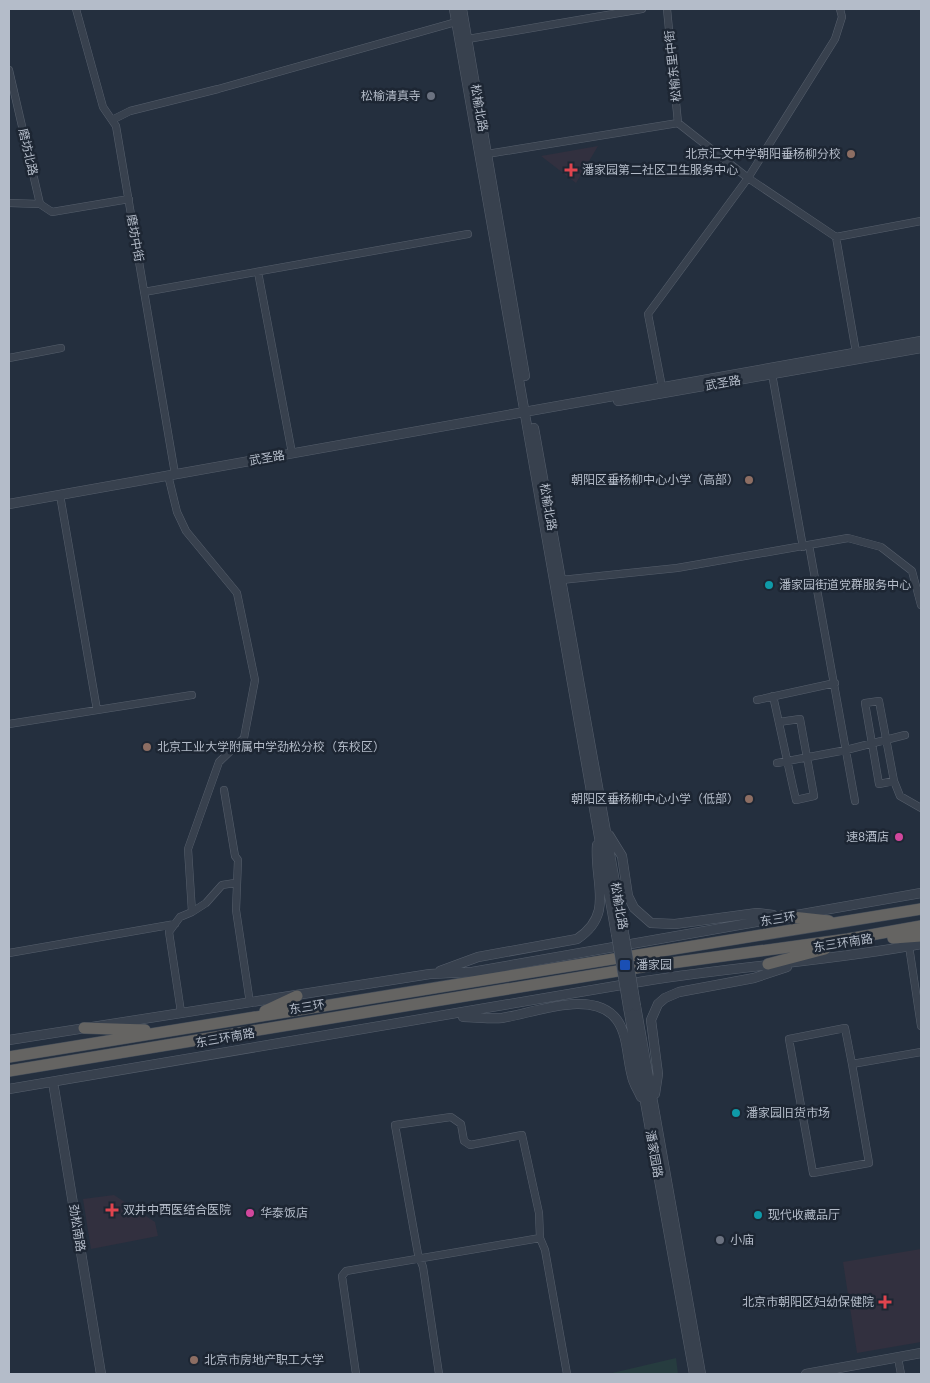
<svg xmlns="http://www.w3.org/2000/svg" width="930" height="1383" font-family="Helvetica,'Noto Sans SC',sans-serif">
<style>
.medical{fill:#32303f}
.green{fill:#263c3f}
.lines{fill:none;stroke-linecap:round;stroke-linejoin:round}
.minor-casing{stroke:#565f6c;stroke-width:8}
.tertiary-casing{stroke:#565f6c;stroke-width:10}
.trunk-casing{stroke:#434c59;stroke-width:12}
.minor{stroke:#38414e;stroke-width:7}
.tertiary{stroke:#38414e;stroke-width:9}
.trunk{stroke:#656462;stroke-width:11}
.tertiary-bridge-casing{stroke:#565f6c;stroke-width:10;stroke-linecap:butt}
.tertiary-bridge{stroke:#38414e;stroke-width:9}
.worship-dot{fill:#6b7280;stroke:#1d2633;stroke-width:2}
.education-dot{fill:#8d6e63;stroke:#1d2633;stroke-width:2}
.health-dot{fill:#e0444e;stroke:#1d2633;stroke-width:2}
.culture-dot{fill:#0f9aa8;stroke:#1d2633;stroke-width:2}
.hotel-dot{fill:#d1479c;stroke:#1d2633;stroke-width:2}
.transit-dot{fill:#1a4fb4;stroke:#1d2633;stroke-width:2}
.labels{text-anchor:middle;dominant-baseline:central;stroke-width:5;stroke-linejoin:round;paint-order:stroke}
.street-label{font-size:12px;fill:#b4bcc9;stroke:#1d2633}
.poi-label{font-size:12px;fill:#b4bcc9;stroke:#1d2633;text-anchor:start}
</style>
<rect width="100%" height="100%" fill="#242f3e"/>
<path class="medical" d="M 598,146 L 576,183 L 541,156 Z
M 114,1195 L 155,1222 L 158,1236 L 91,1249 L 83,1199 Z
M 921,1249 L 921,1342 L 857,1353 L 843,1262 Z"/>
<path class="green" d="M 676,1358 L 678,1374 L 608,1374 Z"/>
<g class="lines">
<defs>
<path id="minor" d="M 76,9 L 103,107 L 116,126 L 175,474
M 667,9 L 678,123
M 462,40 L 642,9
M 9,70 L 40,204
M 112,120 L 130,111 L 218,89 L 456,22
M 487,154 L 678,123 L 748,178 L 836,237 L 856,352
M 9,203 L 40,204 L 52,212 L 129,199
M 836,237 L 921,221
M 258,272 L 292,453
M 144,292 L 468,234
M 9,358 L 61,348
M 772,374 L 803,547
M 662,387 L 648,314 L 748,178 L 835,39 L 842,17 L 840,9
M 168,475 L 177,512 L 186,531 L 237,593 L 255,680 L 244,738 L 219,762 L 188,849 L 192,912 L 180,917 L 169,932 L 181,1012
M 60,495 L 97,710
M 809,545 L 855,801
M 561,580 L 677,568 L 848,538 L 881,547 L 912,571 L 921,605
M 773,696 C 781,731 788,766 796,800 L 814,796 L 800,719 L 779,722
M 757,700 L 835,683
M 879,701 L 894,781 L 879,784 L 865,703 Z
M 9,724 L 192,695
M 777,763 L 846,750 L 905,735
M 894,781 L 900,796 L 921,808
M 224,790 L 235,856 L 238,860 L 236,910 L 250,1003
M 192,912 L 206,903 L 222,885 L 235,883
M 909,946 L 921,1026
M 9,953 L 175,924
M 852,1064 L 845,1028 L 789,1039 L 813,1173 L 869,1163 L 852,1064 L 921,1052
M 898,1358 L 901,1374
M 356,1374 L 342,1276 L 346,1271 L 540,1238
M 439,1374 L 423,1267 L 418,1254 L 395,1125 L 451,1117 L 461,1124 L 464,1141 L 470,1145 L 522,1135 L 539,1213 L 540,1238 L 545,1250 L 567,1374"/>
<path id="tertiary" d="M 454,9 L 616,934
M 462,9 L 525,376
M 618,401 L 921,348
M 534,428 L 624,933
M 9,504 L 921,341
M 609,835 L 622,856 L 628,896 L 634,908 L 651,923 L 675,924 L 757,913 L 773,915
M 440,971 L 478,957 L 577,939 C 615,914 594,883 597,845
M 636,1006 L 701,1374
M 628,1007 L 694,1374
M 463,1017 C 476,1017 489,1019 502,1018 C 534,1013 594,988 617,1020 C 628,1035 627,1059 632,1076 C 633,1083 638,1090 641,1097
M 9,1040 L 430,974 L 472,972 L 921,893
M 53,1082 L 101,1374
M 9,1089 C 221,1055 433,1015 645,981 C 737,966 830,961 921,944
M 655,1094 L 658,1074 L 651,1020 L 658,1004 L 665,998 L 679,992 L 754,978 L 787,967
M 806,1374 L 921,1353"/>
<path id="trunk" d="M 783,916 L 829,921
M 893,938 L 921,936
M 768,964 L 825,949
M 265,1011 L 297,996
M 84,1028 L 145,1030
M 9,1057 L 921,909
M 9,1071 L 642,967 L 848,939 L 921,926"/>
</defs>
<use href="#minor" class="minor-casing"/>
<use href="#tertiary" class="tertiary-casing"/>
<use href="#trunk" class="trunk-casing"/>
<use href="#minor" class="minor"/>
<use href="#tertiary" class="tertiary"/>
<use href="#trunk" class="trunk"/>
<defs>
<path id="tertiary-bridge" d="M 624,933 L 636,1006
M 616,934 L 628,1007"/>
</defs>
<use href="#tertiary-bridge" class="tertiary-bridge-casing"/>
<use href="#tertiary-bridge" class="tertiary-bridge"/>
</g>
<g class="worship-dot">
<circle cx="431" cy="96" r="5"/>
<circle cx="720" cy="1240" r="5"/>
</g>
<g class="education-dot">
<circle cx="851" cy="154" r="5"/>
<circle cx="749" cy="480" r="5"/>
<circle cx="147" cy="747" r="5"/>
<circle cx="749" cy="799" r="5"/>
<circle cx="194" cy="1360" r="5"/>
</g>
<g class="health-dot">
<path d="M568.5 162.5h5v5h5v5h-5v5h-5v-5h-5v-5h5z"/>
<path d="M109.5 1202.5h5v5h5v5h-5v5h-5v-5h-5v-5h5z"/>
<path d="M882.5 1294.5h5v5h5v5h-5v5h-5v-5h-5v-5h5z"/>
</g>
<g class="culture-dot">
<circle cx="769" cy="585" r="5"/>
<circle cx="736" cy="1113" r="5"/>
<circle cx="758" cy="1215" r="5"/>
</g>
<g class="hotel-dot">
<circle cx="899" cy="837" r="5"/>
<circle cx="250" cy="1213" r="5"/>
</g>
<rect class="transit-dot" x="619" y="959" width="12" height="12" rx="2.5"/>
<g class="labels">
<g class="street-label">
<text transform="translate(673 66) rotate(-96)">松榆东里中街</text>
<text transform="translate(479 108) rotate(80)">松榆北路</text>
<text transform="translate(28 152) rotate(77)">磨坊北路</text>
<text transform="translate(135 238) rotate(80)">磨坊中街</text>
<text transform="translate(723 383) rotate(-10)">武圣路</text>
<text transform="translate(267 458) rotate(-10)">武圣路</text>
<text transform="translate(548 507) rotate(80)">松榆北路</text>
<text transform="translate(619 906) rotate(80)">松榆北路</text>
<text transform="translate(778 919) rotate(-9)">东三环</text>
<text transform="translate(843 943) rotate(-9)">东三环南路</text>
<text transform="translate(307 1007) rotate(-9)">东三环</text>
<text transform="translate(225 1038) rotate(-10)">东三环南路</text>
<text transform="translate(654 1154) rotate(80)">潘家园路</text>
<text transform="translate(77 1228) rotate(81)">劲松南路</text>
</g>
<g class="poi-label">
<text x="421" y="96" text-anchor="end">松榆清真寺</text>
<text x="841" y="154" text-anchor="end">北京汇文中学朝阳垂杨柳分校</text>
<text x="582" y="170">潘家园第二社区卫生服务中心</text>
<text x="739" y="480" text-anchor="end">朝阳区垂杨柳中心小学（高部）</text>
<text x="779" y="585">潘家园街道党群服务中心</text>
<text x="157" y="747">北京工业大学附属中学劲松分校（东校区）</text>
<text x="739" y="799" text-anchor="end">朝阳区垂杨柳中心小学（低部）</text>
<text x="889" y="837" text-anchor="end">速8酒店</text>
<text x="636" y="965">潘家园</text>
<text x="746" y="1113">潘家园旧货市场</text>
<text x="123" y="1210">双井中西医结合医院</text>
<text x="260" y="1213">华泰饭店</text>
<text x="768" y="1215">现代收藏品厅</text>
<text x="730" y="1240">小庙</text>
<text x="874" y="1302" text-anchor="end">北京市朝阳区妇幼保健院</text>
<text x="204" y="1360">北京市房地产职工大学</text>
</g>
</g>
<rect width="930" height="1383" fill="none" stroke="#b4bcc9" stroke-width="20"/>
</svg>
